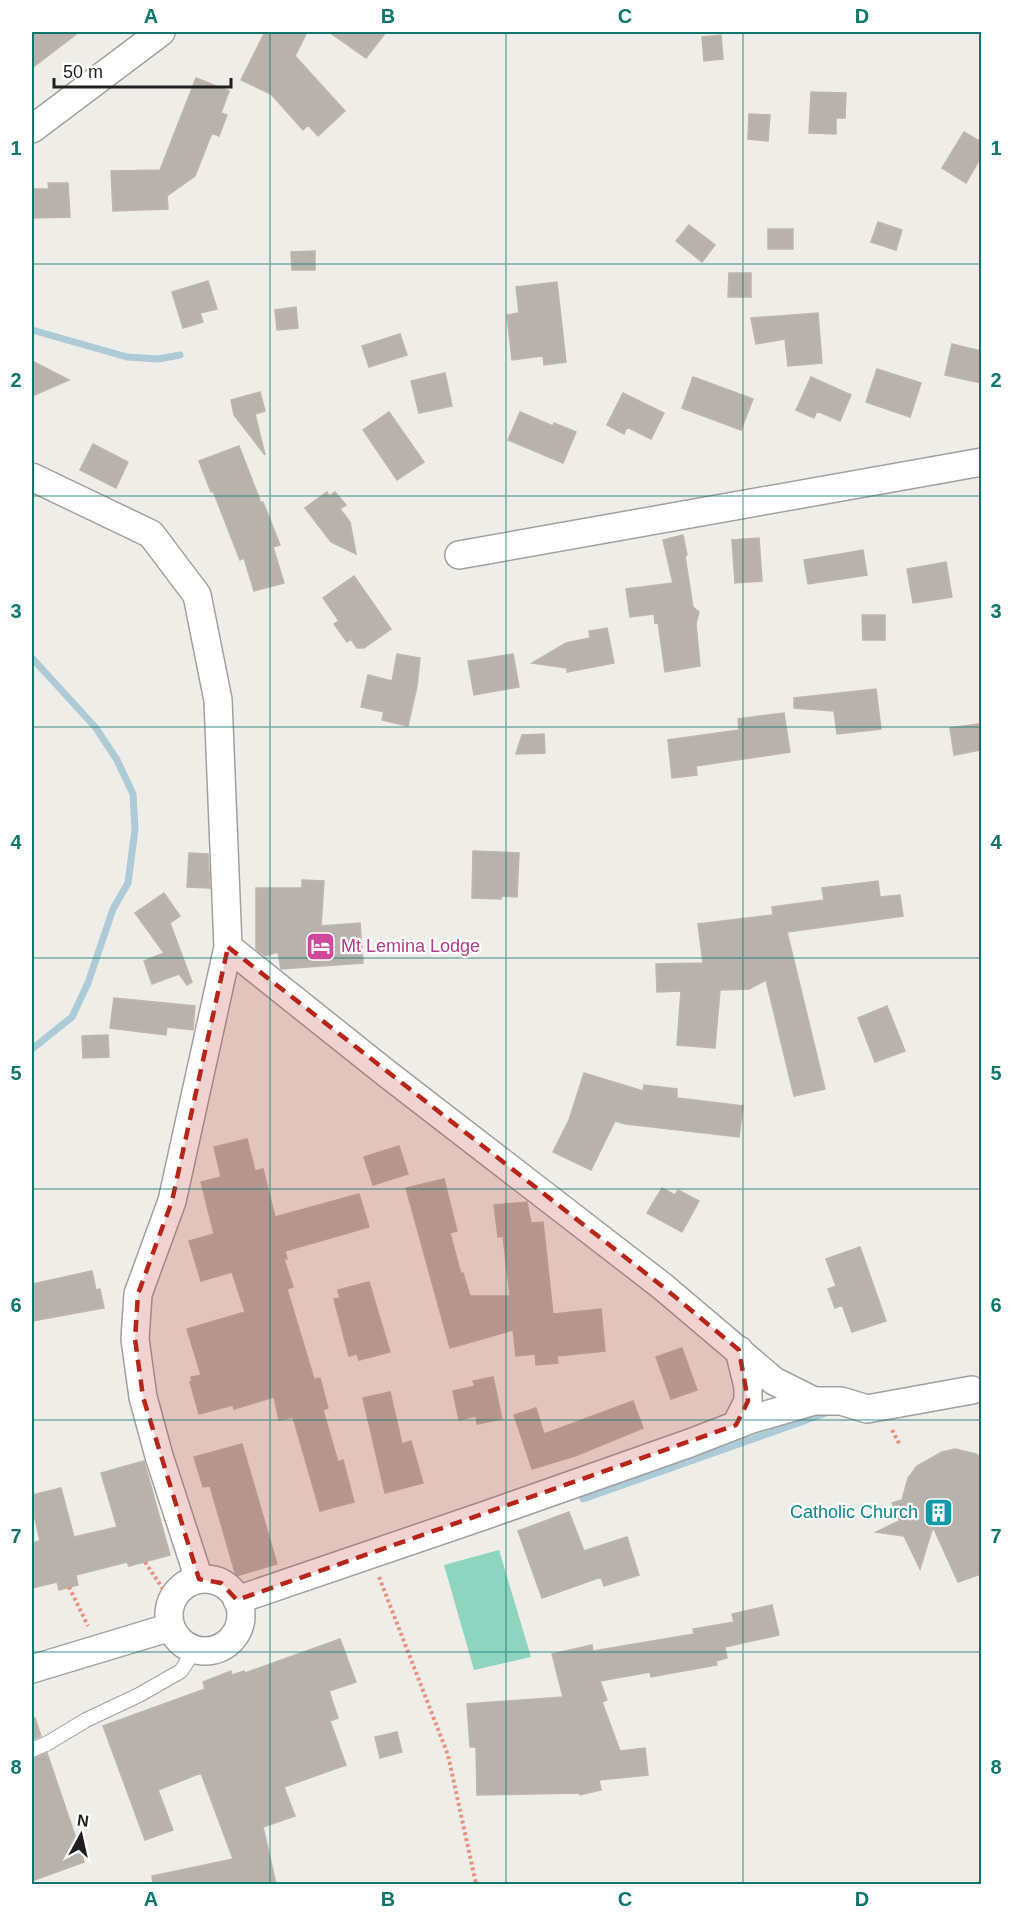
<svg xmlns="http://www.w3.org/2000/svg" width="1013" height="1916" font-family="Arial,sans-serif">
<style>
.pitch{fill:#8ed4bf}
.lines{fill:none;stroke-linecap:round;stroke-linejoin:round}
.stream{stroke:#adcad7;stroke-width:7}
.building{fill:#b8b2ad;stroke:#bfb5ab;stroke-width:1.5}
.lane-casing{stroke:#a0a0a0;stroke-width:16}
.street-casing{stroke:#a0a0a0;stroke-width:30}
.path{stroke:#e9917d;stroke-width:4;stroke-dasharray:3 3;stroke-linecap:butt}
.lane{stroke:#fff;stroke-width:14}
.street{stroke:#fff;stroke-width:27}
.marked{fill:#b62518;fill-opacity:0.2;stroke:#b62518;stroke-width:4.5;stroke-dasharray:12 8;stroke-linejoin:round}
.grid{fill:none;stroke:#0f766e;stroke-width:1.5;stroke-opacity:0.55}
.labels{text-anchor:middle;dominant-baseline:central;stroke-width:4.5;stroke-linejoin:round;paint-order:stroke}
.hotel-label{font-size:18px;fill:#b23c85;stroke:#fff;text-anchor:start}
.culture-label{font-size:18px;fill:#0d838f;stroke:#fff;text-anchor:end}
.neatline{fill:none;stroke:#0f766e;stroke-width:2}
.grid-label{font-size:20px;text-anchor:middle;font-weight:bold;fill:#0f766e}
</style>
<rect width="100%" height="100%" fill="#efede7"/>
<path class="pitch" d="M 499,1550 L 531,1657 L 474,1670 L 444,1565 Z"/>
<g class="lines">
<path class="stream" d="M 32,330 L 127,357 L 158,359 L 180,355
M 32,658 L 96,728 L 117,760 L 133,794 L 135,829 L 128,883 L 113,909 L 88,983 L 72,1017 L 32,1049
M 583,1499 L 829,1412"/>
</g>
<path class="building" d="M 32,32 L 79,32 L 32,68 Z
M 265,32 L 307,32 L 295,56 L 345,111 L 318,136 L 308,125 L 303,130 L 271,94 L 241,80 Z
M 329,32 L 386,32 L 366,58 Z
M 721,35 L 723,59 L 704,61 L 702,37 Z
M 196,78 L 229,91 L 221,113 L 227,115 L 219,136 L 212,133 L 195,176 L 167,196 L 168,209 L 113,211 L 111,171 L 160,170 Z
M 811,92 L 846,93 L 845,118 L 836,118 L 836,134 L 809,133 Z
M 749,114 L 770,115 L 768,141 L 748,139 Z
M 964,132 L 981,142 L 981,157 L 966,183 L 942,168 Z
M 48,183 L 68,183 L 70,217 L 32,218 L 32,189 L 49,189 Z
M 878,222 L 902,230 L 896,250 L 871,242 Z
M 689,225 L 715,245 L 702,262 L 676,241 Z
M 768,229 L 793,229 L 793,249 L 768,249 Z
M 315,251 L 315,270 L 292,270 L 291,252 Z
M 729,273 L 751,273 L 751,297 L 728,297 Z
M 208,281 L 217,309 L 200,313 L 203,322 L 183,328 L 172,292 Z
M 557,282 L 566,362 L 544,365 L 543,356 L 512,360 L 507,315 L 519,313 L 516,287 Z
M 296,307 L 298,328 L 277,330 L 275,310 Z
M 818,313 L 822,363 L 788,366 L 785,339 L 756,344 L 751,318 Z
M 400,334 L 407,355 L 369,367 L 362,346 Z
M 952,344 L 981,351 L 981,383 L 945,375 Z
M 32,361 L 69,380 L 32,396 Z
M 877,369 L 921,383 L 910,417 L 866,402 Z
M 445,373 L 452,406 L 419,413 L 411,381 Z
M 693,377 L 753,399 L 741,430 L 682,408 Z
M 811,377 L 851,395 L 840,421 L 817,411 L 814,418 L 796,410 Z
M 260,392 L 265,411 L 255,414 L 265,455 L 234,415 L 231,400 Z
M 623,393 L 664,413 L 651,439 L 627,427 L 624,434 L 607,425 Z
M 389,412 L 424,462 L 397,480 L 363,430 Z
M 520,412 L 553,426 L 554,423 L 576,432 L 563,463 L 508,440 Z
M 93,444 L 128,462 L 116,488 L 80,470 Z
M 239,446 L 261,503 L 263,502 L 280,545 L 273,547 L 284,583 L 254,591 L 244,558 L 240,560 L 213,491 L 211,492 L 199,461 Z
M 327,492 L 329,496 L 335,492 L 346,505 L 340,509 L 350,522 L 356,554 L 331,542 L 305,508 Z
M 683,535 L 687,555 L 685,556 L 693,607 L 699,612 L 696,624 L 700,666 L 665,672 L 658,622 L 655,623 L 654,614 L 630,617 L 626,589 L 673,583 L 663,540 Z
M 759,538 L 762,581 L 735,583 L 732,540 Z
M 863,550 L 867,575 L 808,584 L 804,560 Z
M 946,562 L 952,597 L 913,603 L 907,569 Z
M 354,576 L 391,629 L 364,648 L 357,648 L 351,639 L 347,642 L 334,624 L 339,621 L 323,598 Z
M 862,615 L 885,615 L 885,640 L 863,640 Z
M 607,628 L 614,663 L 567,672 L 567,668 L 532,663 L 566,643 L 590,638 L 589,631 Z
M 397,654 L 420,658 L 417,686 L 408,726 L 382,720 L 384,712 L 361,707 L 368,675 L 392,681 Z
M 513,654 L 519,687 L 474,695 L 468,661 Z
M 876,689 L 881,729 L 837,734 L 834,711 L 794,708 L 794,698 Z
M 784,713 L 790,752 L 696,766 L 697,775 L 672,778 L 668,740 L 739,730 L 738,719 Z
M 978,724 L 981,750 L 954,755 L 950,728 Z
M 544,734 L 545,753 L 516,754 L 522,735 Z
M 473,851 L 519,853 L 517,897 L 502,896 L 501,899 L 472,898 Z
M 189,853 L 208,854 L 210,888 L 187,887 Z
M 302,880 L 324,881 L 321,926 L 360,923 L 363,963 L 281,969 L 278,952 L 265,956 L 256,949 L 256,888 L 302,888 Z
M 878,881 L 880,897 L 900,895 L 903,916 L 787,932 L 825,1089 L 794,1096 L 766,980 L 749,989 L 720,990 L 715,1048 L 677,1045 L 681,991 L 657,992 L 656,964 L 703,963 L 698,924 L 773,915 L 772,907 L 824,900 L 822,888 Z
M 164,893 L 180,916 L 170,923 L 192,982 L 187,985 L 179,974 L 152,984 L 144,961 L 164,953 L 135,913 Z
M 114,998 L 195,1006 L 193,1030 L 167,1027 L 166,1035 L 110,1028 Z
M 887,1006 L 905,1051 L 875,1062 L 858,1018 Z
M 108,1035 L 109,1057 L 83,1058 L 82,1036 Z
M 584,1073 L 643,1091 L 644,1085 L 677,1089 L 677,1098 L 743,1106 L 739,1137 L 626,1124 L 615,1121 L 591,1170 L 553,1152 L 569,1120 Z
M 247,1139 L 255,1171 L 263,1169 L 275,1217 L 359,1194 L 369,1227 L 285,1251 L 287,1259 L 284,1259 L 293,1287 L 287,1289 L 314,1379 L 320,1378 L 328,1408 L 323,1410 L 338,1462 L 343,1460 L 354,1502 L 320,1511 L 293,1417 L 279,1420 L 274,1397 L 234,1409 L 233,1405 L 199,1414 L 190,1382 L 192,1382 L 191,1377 L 201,1375 L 187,1329 L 245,1312 L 232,1272 L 201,1281 L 189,1241 L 214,1234 L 201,1182 L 221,1177 L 214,1147 Z
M 399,1146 L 408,1174 L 373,1185 L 364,1157 Z
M 444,1179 L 457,1231 L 450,1233 L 461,1274 L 463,1273 L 470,1296 L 510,1296 L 503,1236 L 498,1237 L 494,1205 L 527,1202 L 531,1223 L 543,1222 L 553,1314 L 601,1309 L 605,1351 L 557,1356 L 558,1363 L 536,1365 L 535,1354 L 516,1356 L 513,1330 L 450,1348 L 406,1188 Z
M 662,1188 L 675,1195 L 678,1190 L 699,1201 L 682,1232 L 647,1213 Z
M 860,1247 L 886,1321 L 852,1332 L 842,1305 L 835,1308 L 828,1289 L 836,1286 L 826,1259 Z
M 92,1271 L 96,1290 L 100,1289 L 104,1308 L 32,1321 L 32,1284 Z
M 369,1282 L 390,1352 L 359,1360 L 357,1354 L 349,1356 L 334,1299 L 340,1298 L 338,1290 Z
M 682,1348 L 697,1390 L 671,1399 L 656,1357 Z
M 493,1377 L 502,1419 L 477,1424 L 476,1416 L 459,1420 L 453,1391 L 475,1386 L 473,1381 Z
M 390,1392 L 402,1444 L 411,1441 L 423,1483 L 385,1493 L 363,1398 Z
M 633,1401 L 643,1428 L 575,1456 L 532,1469 L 514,1415 L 536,1408 L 544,1434 Z
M 242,1444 L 277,1564 L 236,1576 L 210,1486 L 203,1487 L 194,1457 Z
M 955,1449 L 976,1454 L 981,1458 L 981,1574 L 958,1582 L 933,1527 L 920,1569 L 904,1536 L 876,1532 L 899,1521 L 892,1503 L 902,1500 L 908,1478 L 917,1466 L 942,1452 Z
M 144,1461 L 170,1555 L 129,1566 L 127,1562 L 76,1575 L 78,1585 L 59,1590 L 57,1582 L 32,1588 L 32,1543 L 40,1541 L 32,1506 L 32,1495 L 61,1488 L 74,1537 L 117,1527 L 101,1473 Z
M 569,1512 L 584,1551 L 627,1537 L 639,1575 L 604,1586 L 601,1577 L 542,1598 L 518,1531 Z
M 772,1605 L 779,1635 L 725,1647 L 727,1658 L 716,1661 L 717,1665 L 651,1677 L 650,1672 L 600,1681 L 607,1700 L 602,1702 L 620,1751 L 645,1748 L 648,1775 L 599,1780 L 601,1790 L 580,1795 L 579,1793 L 477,1795 L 476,1747 L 470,1747 L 467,1704 L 563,1697 L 552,1654 L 592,1645 L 593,1651 L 694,1634 L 693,1629 L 734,1622 L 732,1614 Z
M 340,1639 L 356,1682 L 329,1691 L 338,1718 L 330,1721 L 346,1765 L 284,1787 L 295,1816 L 263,1827 L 276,1884 L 153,1884 L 152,1876 L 233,1859 L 201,1773 L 158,1790 L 173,1830 L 145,1840 L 103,1726 L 205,1689 L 203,1682 L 231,1671 L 232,1675 L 244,1671 L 245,1673 Z
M 32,1718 L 35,1718 L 41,1736 L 32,1740 Z
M 397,1732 L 402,1752 L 380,1758 L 375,1737 Z
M 47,1753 L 84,1862 L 32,1881 L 32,1759 Z"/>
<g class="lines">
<defs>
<path id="lane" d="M 32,1750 L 48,1743 L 86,1720 L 139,1695 L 181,1671 L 195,1649"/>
<path id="street" d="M 32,129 L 161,32
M 32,477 L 151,534 L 197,595 L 218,700 L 228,947 L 172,1201 L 138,1294 L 135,1339 L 143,1397 L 159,1456 L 199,1579
M 459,555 L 982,462
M 228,947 L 386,1073 L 662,1286 L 774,1381 L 814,1401
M 736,1425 L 748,1401 L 748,1387 L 739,1350
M169 1615a36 36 0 1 1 72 0a36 36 0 1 1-72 0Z
M 237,1600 L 486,1515 L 690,1443 L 752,1419 L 814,1401 L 841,1401 L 867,1409 L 972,1390
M 32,1669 L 171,1627"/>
</defs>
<use href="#lane" class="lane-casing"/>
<use href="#street" class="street-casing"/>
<path class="path" d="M 892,1430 L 900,1445
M 145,1562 L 171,1601
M 379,1577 L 448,1755 L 476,1884
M 69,1587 L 88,1626"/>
<use href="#lane" class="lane"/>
<use href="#street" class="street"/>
</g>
<path class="marked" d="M 228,947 L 662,1286 L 739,1350 L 748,1401 L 736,1425 L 237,1600 L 221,1583 L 199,1579 L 143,1397 L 135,1339 L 138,1294 L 172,1201 Z"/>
<path class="grid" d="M 270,32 L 270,1884M 506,32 L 506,1884M 743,32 L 743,1884M 32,264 L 982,264M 32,496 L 982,496M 32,727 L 982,727M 32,958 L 982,958M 32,1189 L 982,1189M 32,1420 L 982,1420M 32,1652 L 982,1652"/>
<defs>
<symbol id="hotel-square" viewBox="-11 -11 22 22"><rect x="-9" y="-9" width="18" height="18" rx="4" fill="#d1479c" stroke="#fff"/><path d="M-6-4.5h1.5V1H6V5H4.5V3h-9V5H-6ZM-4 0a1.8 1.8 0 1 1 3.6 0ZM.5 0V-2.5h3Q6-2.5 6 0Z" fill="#fff"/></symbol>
<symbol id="building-square" viewBox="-11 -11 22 22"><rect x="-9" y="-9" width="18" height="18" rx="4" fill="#0f9aa8" stroke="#fff"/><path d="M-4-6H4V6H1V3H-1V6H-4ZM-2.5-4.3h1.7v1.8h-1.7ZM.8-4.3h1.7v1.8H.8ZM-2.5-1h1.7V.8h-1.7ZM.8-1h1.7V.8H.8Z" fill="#fff"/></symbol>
</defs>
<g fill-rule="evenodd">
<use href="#hotel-square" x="304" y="930" width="33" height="33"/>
<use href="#building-square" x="922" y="1496" width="33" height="33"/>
</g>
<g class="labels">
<g class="hotel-label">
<text x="341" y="946">Mt Lemina Lodge</text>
</g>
<g class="culture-label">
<text x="918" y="1512">Catholic Church</text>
</g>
</g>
<rect width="1013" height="1916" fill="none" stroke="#ffffff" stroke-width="66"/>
<g transform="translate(81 1835) rotate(8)" stroke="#ffffff" stroke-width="4.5" paint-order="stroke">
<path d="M0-4.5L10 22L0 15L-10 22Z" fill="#1f1f1f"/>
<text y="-9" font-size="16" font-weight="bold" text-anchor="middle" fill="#1f1f1f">N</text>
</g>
<path d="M54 78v9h177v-9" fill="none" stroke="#1f1f1f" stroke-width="3"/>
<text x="63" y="78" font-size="18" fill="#1f1f1f" stroke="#ffffff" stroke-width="4.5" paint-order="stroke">50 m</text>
<rect x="33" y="33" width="947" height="1850" class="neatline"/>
<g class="grid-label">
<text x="151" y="23">A</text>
<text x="388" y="23">B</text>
<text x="625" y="23">C</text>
<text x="862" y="23">D</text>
<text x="16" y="155">1</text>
<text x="996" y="155">1</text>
<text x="16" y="387">2</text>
<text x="996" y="387">2</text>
<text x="16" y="618">3</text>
<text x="996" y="618">3</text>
<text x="16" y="849">4</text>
<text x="996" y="849">4</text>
<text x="16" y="1080">5</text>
<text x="996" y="1080">5</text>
<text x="16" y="1312">6</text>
<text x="996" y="1312">6</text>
<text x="16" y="1543">7</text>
<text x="996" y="1543">7</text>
<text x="16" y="1774">8</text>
<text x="996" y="1774">8</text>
<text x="151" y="1906">A</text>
<text x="388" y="1906">B</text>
<text x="625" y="1906">C</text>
<text x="862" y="1906">D</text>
</g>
</svg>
